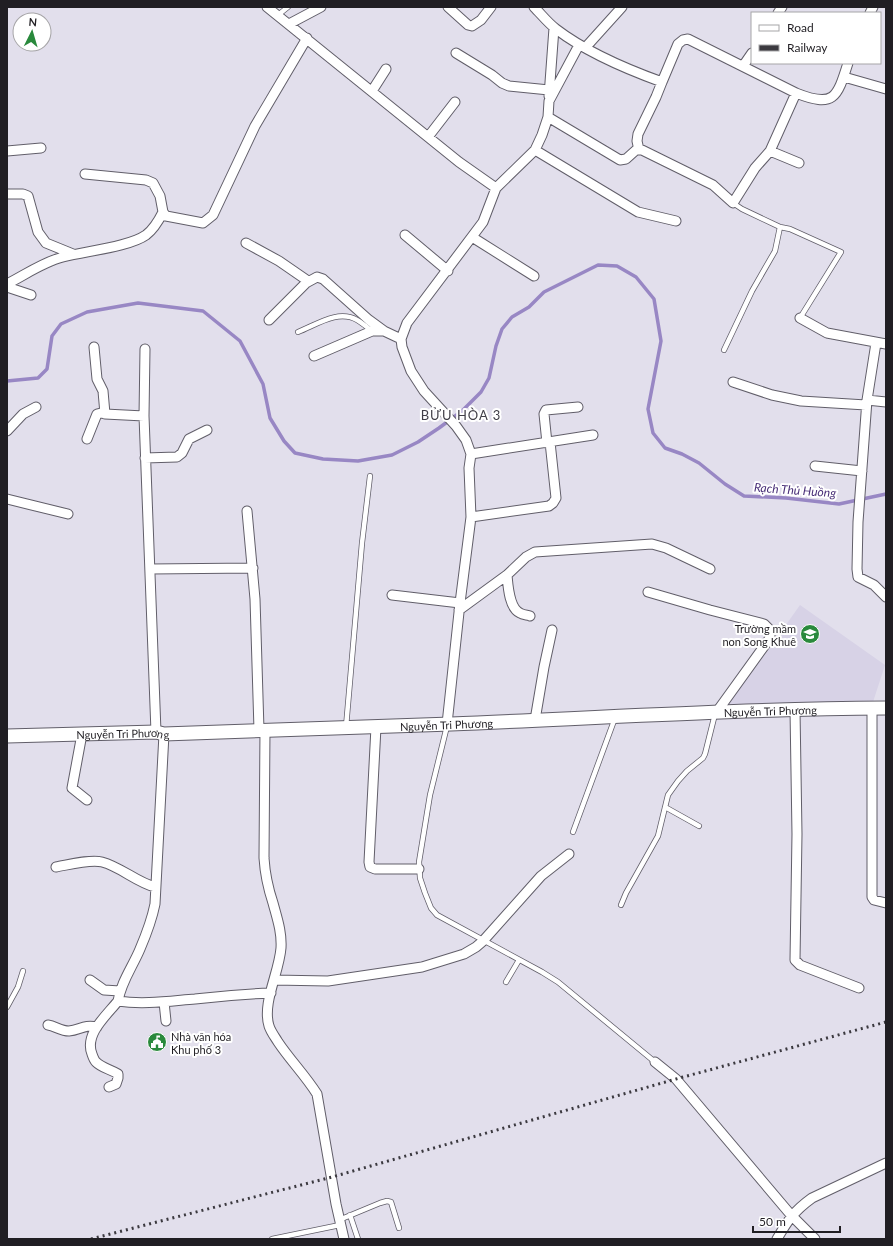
<svg xmlns="http://www.w3.org/2000/svg" width="893" height="1246" font-family="Lato,sans-serif">
<style>
.built{fill:#d7d2e6}
.lines{fill:none;stroke-linecap:round;stroke-linejoin:round}
.stream{stroke:#9887c4;stroke-width:3.5}
.service-casing{stroke:#615e69;stroke-width:6}
.minor-casing{stroke:#615e69;stroke-width:11}
.secondary-casing{stroke:#615e69;stroke-width:15}
.service{stroke:#fff;stroke-width:4.5}
.minor{stroke:#fff;stroke-width:9}
.secondary{stroke:#fff;stroke-width:13}
.rail{stroke:#3b393f;stroke-width:3;stroke-dasharray:2 4;stroke-linecap:butt}
.labels{text-anchor:middle;dominant-baseline:central;stroke-width:4;stroke-linejoin:round;paint-order:stroke}
.poi-label{font-size:11px;fill:#201e23;stroke:#fff;text-anchor:end}
.street-label{font-size:11px;fill:#201e23;stroke:#fff}
.water-label{font-size:12px;font-style:italic;fill:#482e77;stroke:#fff}
.quarter-label{font-size:13px;letter-spacing:1px;fill:#413f48;stroke:#fff}
</style>
<rect width="100%" height="100%" fill="#e2dfec"/>
<path class="built" d="M 800,605 L 885,665 L 873,702 L 726,705 L 759,663 Z"/>
<g class="lines">
<path class="stream" d="M 7,381 L 38,378 L 47,369 L 52,336 L 61,324 L 87,312 L 138,303 L 203,311 L 240,341 L 263,384 L 270,418 L 284,441 L 295,453 L 323,459 L 358,461 L 392,455 L 418,442 L 439,428 L 462,411 L 481,392 L 489,378 L 496,346 L 502,329 L 512,317 L 529,307 L 544,292 L 598,265 L 617,266 L 636,277 L 654,299 L 661,341 L 648,409 L 653,433 L 665,448 L 682,454 L 699,463 L 725,484 L 744,496 L 786,498 L 839,504 L 886,494"/>
<defs>
<path id="service" d="M 278,15 L 288,7
M 780,227 L 790,229 L 841,252 L 800,318
M 298,332 C 316,325 338,309 357,320 C 362,323 367,327 372,331
M 724,350 L 752,291 L 775,251 L 780,227 L 742,209 L 733,203
M 447,726 L 430,795 L 419,862 L 420,878 L 425,893 L 431,908 L 437,915 L 542,972 L 558,982 L 655,1062
M 346,727 L 362,543 L 370,476
M 665,807 L 699,826
M 573,832 L 615,718
M 621,905 L 626,893 L 658,836 L 668,795 L 678,781 L 687,771 L 703,758 L 705,754 L 715,714
M 506,982 L 519,960
M 7,1007 L 18,987 L 23,971
M 350,1215 L 358,1239
M 339,1220 L 380,1203 L 387,1201 L 391,1202 L 399,1228
M 272,1239 L 340,1225"/>
<path id="minor" d="M 267,7 L 459,162 L 496,188
M 448,7 L 468,25 L 472,26 L 481,20 L 491,7
M 534,7 C 541,14 548,23 556,29 C 586,52 626,69 662,82 L 678,44 L 683,40 L 688,39 L 796,93 C 834,108 837,98 848,63
M 778,13 L 782,7
M 870,13 L 873,7
M 289,24 L 321,7
M 585,48 L 622,7
M 456,53 L 492,75 L 502,83 L 509,86 L 549,90
M 743,66 L 752,53
M 844,77 L 886,89
M 372,91 L 386,69
M 549,96 L 554,28
M 548,117 L 620,160 L 626,159 L 636,150 L 642,150 L 713,185 L 733,203 L 755,168 L 770,151 L 796,93
M 428,137 L 455,102
M 535,150 L 638,212 L 676,221
M 639,150 L 637,141 L 638,134 L 656,97 L 662,82
M 7,151 L 41,148
M 770,151 L 799,163
M 85,174 L 146,180 L 153,183 L 160,196 L 163,212 L 166,216 L 203,223 L 213,215 L 255,126 L 307,38
M 7,194 L 23,194 L 28,196 L 38,232 L 46,243 L 73,254
M 405,235 L 448,271
M 472,237 L 534,276
M 246,243 L 279,261 L 308,281
M 7,284 C 25,275 43,262 63,257 C 85,251 129,247 146,235 C 154,229 159,220 163,212
M 7,287 L 31,295
M 800,318 L 827,333 L 886,344
M 269,320 L 306,283 L 317,277 L 323,279 L 369,320 L 384,331
M 876,343 L 867,400 L 858,522 L 857,569 L 858,577 L 874,585 L 886,597
M 94,347 L 97,379 L 103,391 L 105,414 L 144,416
M 145,349 L 144,416 L 156,732
M 314,356 L 372,331 L 384,331 L 401,339
M 733,382 L 772,395 L 801,401 L 866,405
M 867,400 L 886,402
M 7,431 L 23,414 L 36,407
M 87,439 L 97,414 L 101,413 L 105,414
M 547,443 L 544,414 L 546,410 L 578,407
M 471,454 L 593,435
M 145,458 L 177,457 L 182,453 L 189,439 L 207,430
M 815,466 L 862,471
M 7,499 L 68,514
M 247,511 L 255,599 L 259,730
M 471,517 L 549,506 L 553,503 L 556,498 L 550,442
M 150,569 L 253,568
M 507,575 C 508,586 509,608 520,613 C 523,615 527,615 530,616
M 648,592 L 710,610 L 764,624 L 770,630 L 770,638 L 716,713
M 392,595 L 460,603
M 459,610 L 507,575 L 526,557 L 535,552 L 652,544 L 666,548 L 710,569
M 872,708 L 872,897 L 874,900 L 886,903
M 795,710 L 797,834 L 795,960 L 800,965 L 859,988
M 535,720 L 544,667 L 552,630
M 447,724 L 460,603 L 471,517 L 469,468 L 471,454 L 466,440 L 456,426 L 424,391 L 411,371 L 402,347 L 401,339 L 407,323 L 483,222 L 496,188 L 535,150 L 542,135 L 548,117 L 549,101 L 579,45
M 376,727 L 369,862 L 370,867 L 375,869 L 419,869
M 265,730 L 264,858 C 265,874 268,888 273,903 C 277,918 282,932 281,948 C 279,973 262,1003 269,1026 C 271,1032 275,1037 278,1042 C 290,1060 305,1075 317,1094 L 336,1204 L 344,1239
M 82,734 L 72,788 L 87,800
M 56,867 C 68,865 90,859 102,862 C 121,867 136,882 155,887
M 90,980 L 104,990 L 120,991
M 274,980 L 328,981 L 422,967 L 464,954 L 476,947 L 483,941 L 541,876 L 569,854
M 118,1001 C 121,982 133,966 140,949 C 146,935 152,919 155,904 L 164,734
M 164,1002 L 166,1021
M 48,1025 C 55,1026 61,1031 69,1031 C 80,1030 84,1024 97,1027
M 655,1062 L 676,1079 L 791,1215 L 815,1239
M 109,1087 L 116,1084 L 118,1078 L 118,1074 C 110,1069 102,1068 96,1062 C 94,1060 93,1057 92,1054 C 84,1034 107,1015 118,1001 C 143,1005 170,1001 195,999 C 220,996 246,994 271,993
M 777,1239 C 788,1220 794,1211 812,1198 L 886,1163"/>
<g id="secondary">
<path id="s1" d="M 7,736 L 156,732 L 164,734 C 259,730 355,728 451,724 C 596,718 741,709 886,708"/>
</g>
</defs>
<use href="#service" class="service-casing"/>
<use href="#minor" class="minor-casing"/>
<use href="#secondary" class="secondary-casing"/>
<use href="#service" class="service"/>
<use href="#minor" class="minor"/>
<use href="#secondary" class="secondary"/>
<path class="rail" d="M 91,1239 L 332,1177 L 676,1079 L 886,1022"/>
</g>
<defs>
<symbol id="school-disc" viewBox="-11 -11 22 22"><circle r="9.5" fill="#29893c" stroke="#fff"/><path d="M0-5L7-2L0 1L-7-2ZM-4 1L0 2.5L4 1V4Q0 6-4 4Z" fill="#fff"/></symbol>
<symbol id="civic-disc" viewBox="-11 -11 22 22"><circle r="9.5" fill="#29893c" stroke="#fff"/><path d="M-.6-6.5H3V-4.5H.6V-3L4-1V1h2V6H-6V1h2V-1L-.6-3ZM-1.2 2.5V6h2.4V2.5Z" fill="#fff"/></symbol>
</defs>
<g fill-rule="evenodd">
<use href="#school-disc" x="799" y="623" width="22" height="22"/>
<use href="#civic-disc" x="146" y="1031" width="22" height="22"/>
</g>
<g class="labels">
<g class="poi-label">
<text x="796" y="628">Trường mầm<tspan x="796" dy="13">non Song Khuê</tspan></text>
<text x="171" y="1036" text-anchor="start">Nhà văn hóa<tspan x="171" dy="13">Khu phố 3</tspan></text>
</g>
<g class="street-label">
<text stroke="none"><textPath href="#s1" startOffset="764">Nguyễn Tri Phương</textPath></text>
<text stroke="none"><textPath href="#s1" startOffset="440">Nguyễn Tri Phương</textPath></text>
<text stroke="none"><textPath href="#s1" startOffset="116">Nguyễn Tri Phương</textPath></text>
</g>
<g class="water-label">
<text transform="translate(795 490) rotate(4)">Rạch Thủ Huồng</text>
</g>
<g class="quarter-label">
<text x="461" y="415">BỬU HÒA 3</text>
</g>
</g>
<rect width="893" height="1246" fill="none" stroke="#201e23" stroke-width="16"/>
<rect x="751" y="12" width="130" height="52" fill="#ffffff" stroke="#a6a5a7"/>
<rect x="759" y="25" width="20" height="6" fill="#ffffff" stroke="#a6a5a7"/>
<text x="787" y="32" font-size="12" fill="#201e23">Road</text>
<rect x="759" y="45" width="20" height="6" fill="#3b393f" stroke="#a6a5a7"/>
<text x="787" y="52" font-size="12" fill="#201e23">Railway</text>
<g transform="translate(32 32) rotate(5)"><circle r="19" fill="#ffffff" stroke="#a6a5a7"/>
<path d="M0-3L7 15L0 10L-7 15Z" fill="#29893c"/>
<text y="-6" font-size="11" font-weight="bold" text-anchor="middle" fill="#201e23">N</text>
</g>
<path d="M753 1226v6h87v-6" fill="none" stroke="#201e23" stroke-width="2"/>
<text x="759" y="1226" font-size="12" fill="#201e23" stroke="#ffffff" stroke-width="3" paint-order="stroke">50 m</text>
</svg>
